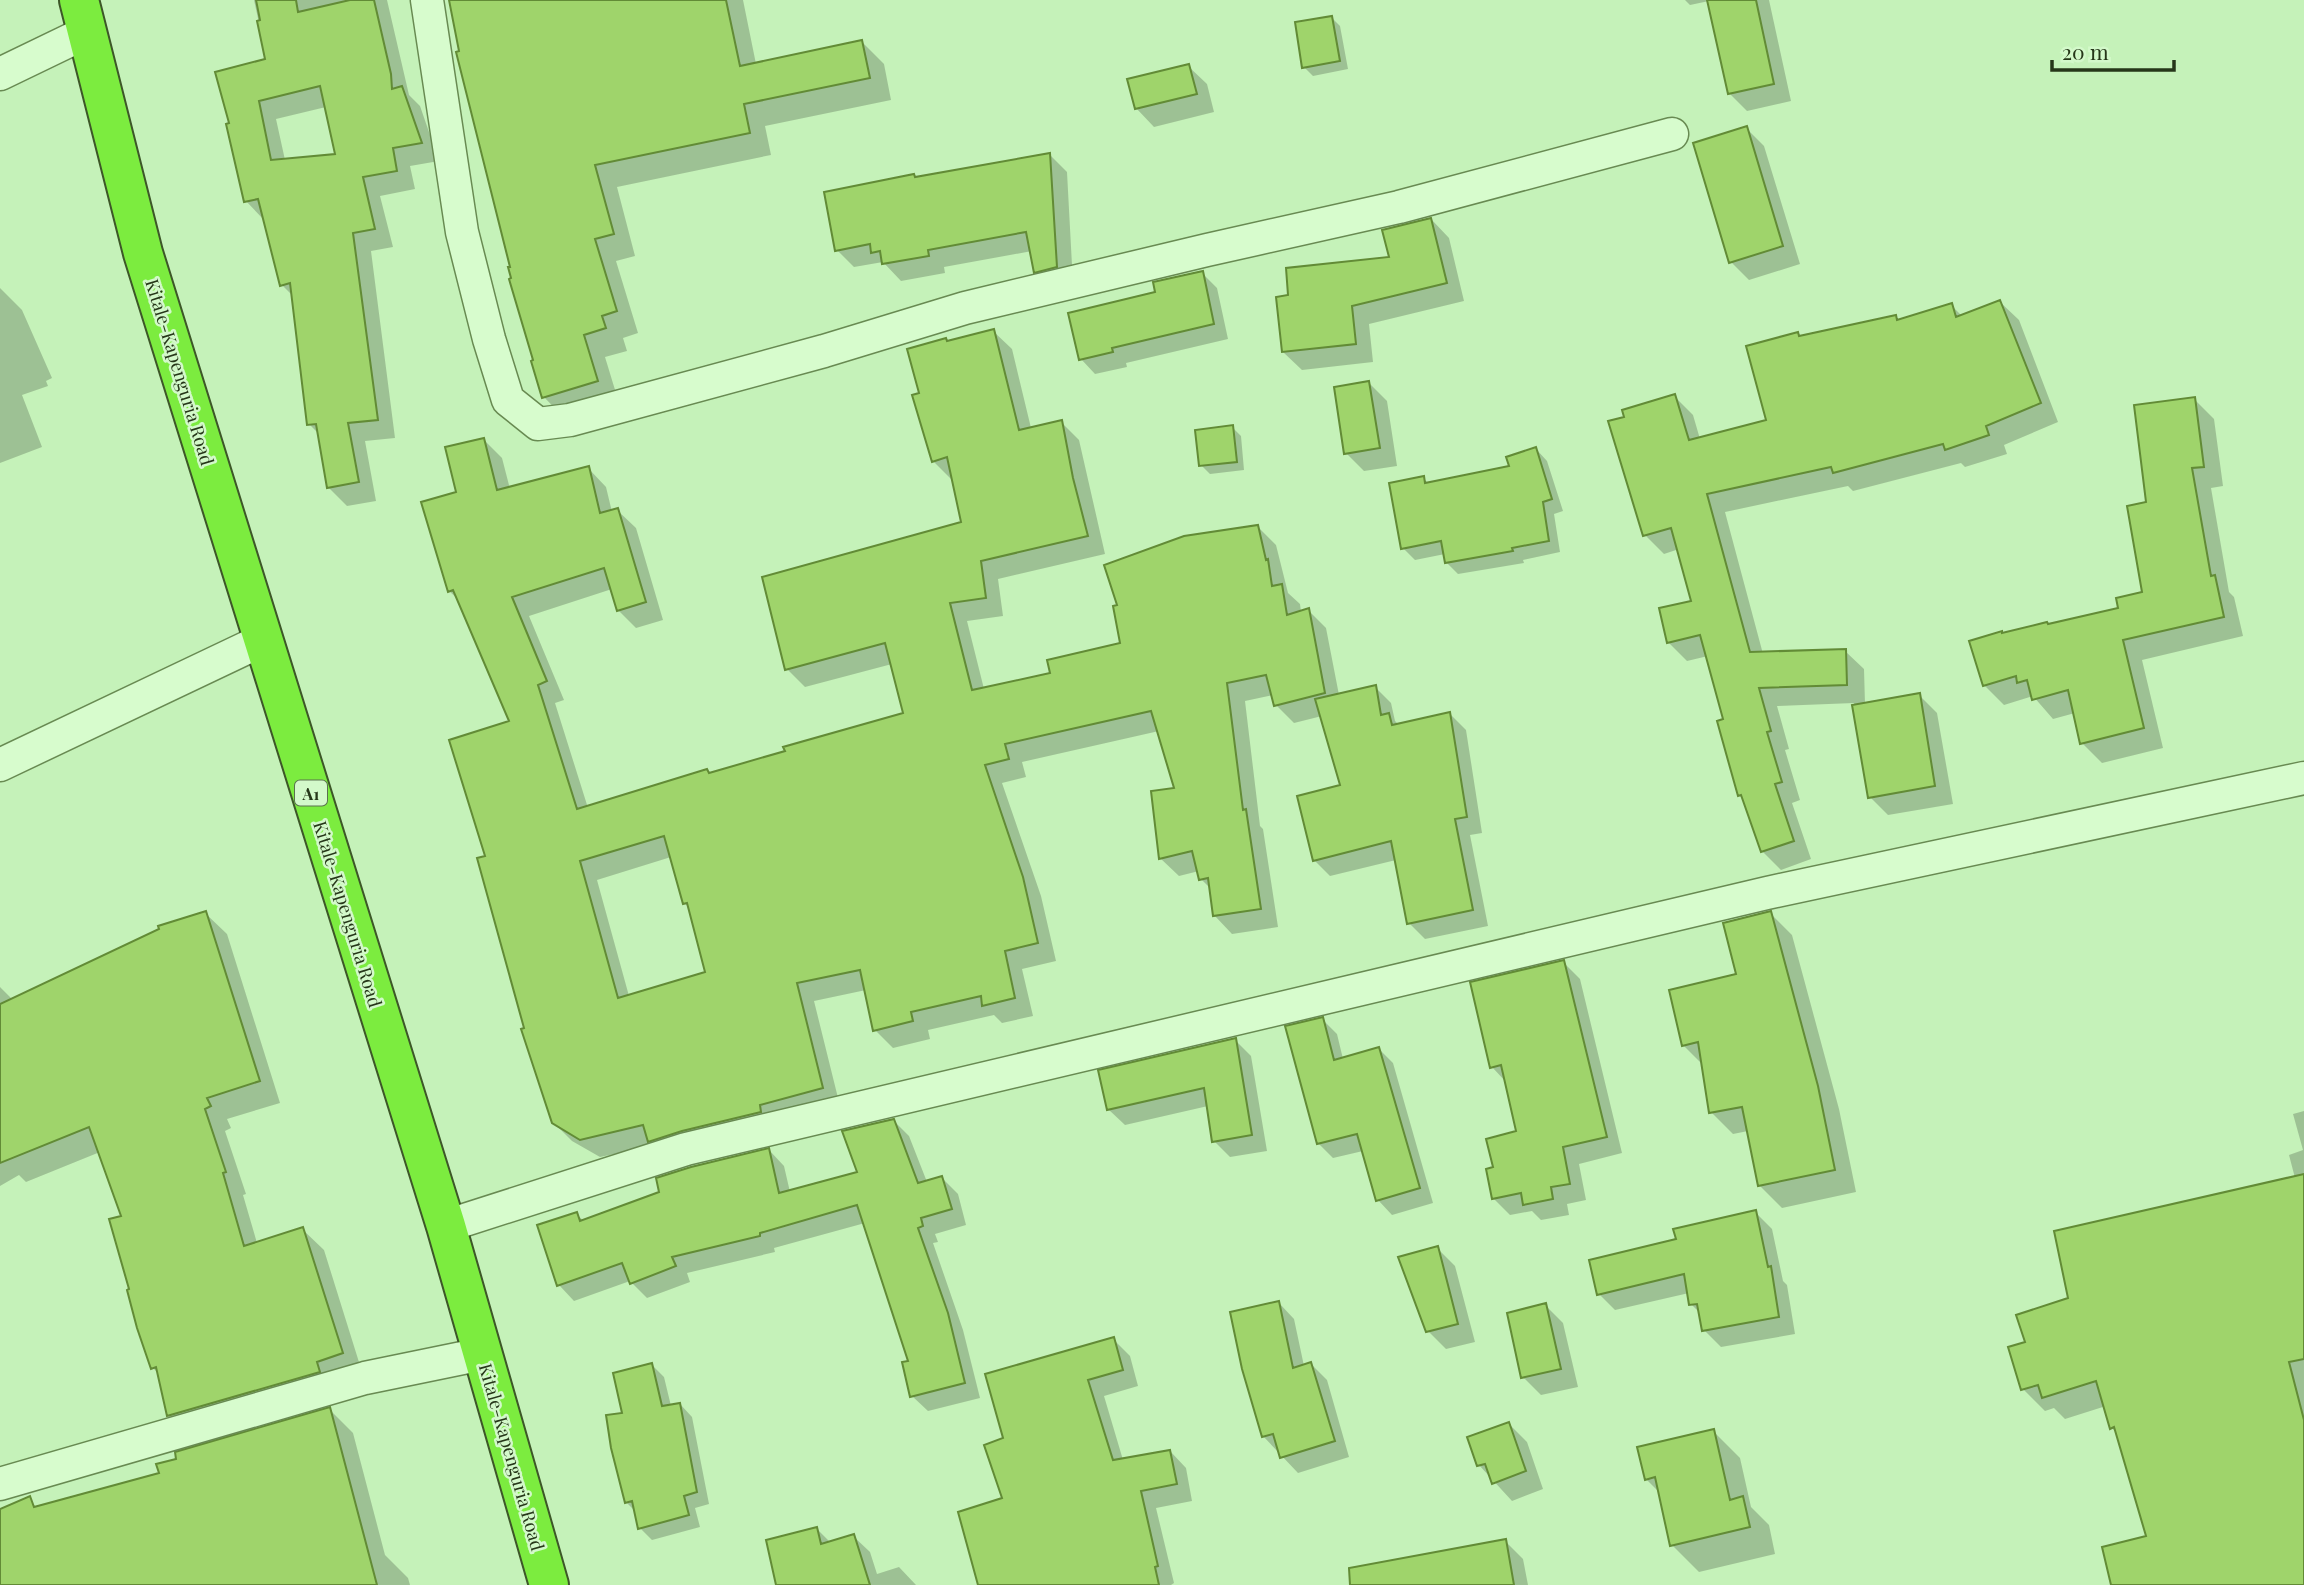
<svg xmlns="http://www.w3.org/2000/svg" width="2304" height="1585" font-family="'Playfair Display',serif">
<style>
.shadow{fill:#0003;fill-rule:evenodd}
.building{fill:#9fd46b;stroke:#628b36;stroke-width:2;fill-rule:evenodd}
.lines{fill:none;stroke-linecap:round;stroke-linejoin:round}
.street-casing{stroke:#688a52;stroke-width:35}
.highway-casing{stroke:#3d5728;stroke-width:42}
.street{stroke:#d7fccd;stroke-width:32}
.highway{stroke:#7cec3f;stroke-width:38}
.labels{text-anchor:middle;dominant-baseline:central;stroke-width:5;stroke-linejoin:round;paint-order:stroke}
.shield{fill:#d3f9ca;stroke:#5a714e;stroke-width:2}
.shield-label{font-size:16px;font-weight:bold;fill:#263719}
.street-label{font-size:18px;fill:#263719;stroke:#d3f9ca}
</style>
<rect width="100%" height="100%" fill="#c5f2b9"/>
<path class="shadow" d="M 254,0 L 387,0 L 409,95 L 420,106 L 439,161 L 410,166 L 415,189 L 380,196 L 393,247 L 371,251 L 395,438 L 365,441 L 376,501 L 347,506 L 328,487 L 319,434 L 309,424 L 294,297 L 282,285 L 264,220 L 246,201 L 228,125 L 267,60 ZM 326,107 L 337,156 L 285,160 L 276,119 Z
M 450,0 L 743,0 L 756,64 L 862,42 L 884,64 L 891,100 L 765,126 L 771,155 L 617,187 L 635,256 L 616,261 L 638,333 L 623,338 L 627,351 L 605,357 L 619,403 L 566,420 L 544,397 L 513,279 Z
M 1685,0 L 1769,0 L 1791,101 L 1747,111 L 1729,93 L 1709,1 L 1690,5 Z
M 1332,18 L 1340,26 L 1348,69 L 1313,76 L 1304,67 Z
M 1188,66 L 1207,84 L 1214,112 L 1154,127 L 1136,108 Z
M 1746,128 L 1764,146 L 1800,264 L 1749,280 L 1731,262 Z
M 1050,155 L 1067,172 L 1073,284 L 1053,289 L 1036,272 L 1032,251 L 944,267 L 945,273 L 901,281 L 883,262 L 854,267 L 837,250 Z
M 1431,219 L 1449,238 L 1464,301 L 1369,324 L 1373,362 L 1302,370 L 1283,352 L 1290,297 L 1391,259 Z
M 1202,273 L 1217,288 L 1228,339 L 1126,363 L 1127,367 L 1095,374 L 1081,359 L 1157,293 Z
M 0,288 L 22,310 L 52,378 L 46,381 L 48,386 L 22,395 L 42,447 L 0,463 Z
M 2000,302 L 2019,320 L 2058,422 L 2004,445 L 2007,454 L 1965,467 L 1961,463 L 1853,491 L 1848,486 L 1725,512 L 1763,654 L 1845,651 L 1864,669 L 1865,704 L 1919,695 L 1937,713 L 1953,804 L 1888,815 L 1870,797 L 1854,703 L 1777,706 L 1789,749 L 1785,750 L 1800,800 L 1792,803 L 1811,859 L 1781,870 L 1762,851 L 1745,800 L 1740,795 L 1725,720 L 1708,656 L 1687,661 L 1668,642 L 1693,602 L 1679,549 L 1664,554 L 1645,535 L 1626,418 L 1674,396 L 1693,415 L 1700,439 L 1768,421 L 1798,334 L 1801,337 L 1895,316 L 1899,321 L 1951,305 L 1963,317 Z
M 993,331 L 1012,349 L 1031,428 L 1061,422 L 1079,440 L 1105,554 L 998,579 L 1003,616 L 967,621 L 984,689 L 1052,675 L 1122,644 L 1258,527 L 1276,545 L 1288,593 L 1300,604 L 1301,612 L 1308,610 L 1326,628 L 1339,695 L 1375,687 L 1391,703 L 1395,721 L 1399,725 L 1450,714 L 1466,730 L 1482,833 L 1470,835 L 1488,926 L 1425,939 L 1409,923 L 1396,860 L 1330,876 L 1314,860 L 1343,787 L 1322,716 L 1294,723 L 1276,705 L 1273,695 L 1245,701 L 1260,826 L 1263,829 L 1278,927 L 1232,934 L 1214,915 L 1211,889 L 1201,879 L 1199,871 L 1179,876 L 1160,858 L 1176,789 L 1159,731 L 1022,762 L 1026,777 L 1002,783 L 1041,896 L 1056,961 L 1022,969 L 1033,1016 L 1002,1023 L 994,1015 L 928,1030 L 930,1039 L 893,1048 L 875,1030 L 866,990 L 814,1001 L 840,1106 L 600,1157 L 572,1141 L 553,1122 L 526,1029 L 487,857 L 511,722 L 460,601 L 449,591 L 458,494 L 484,440 L 502,458 L 510,489 L 588,468 L 606,487 L 612,512 L 617,510 L 636,528 L 663,620 L 636,628 L 618,610 L 612,589 L 529,616 L 564,700 L 555,703 L 588,808 L 710,774 L 905,714 L 892,664 L 805,687 L 787,669 L 963,523 L 954,479 L 952,480 L 933,461 L 921,394 L 948,343 ZM 671,857 L 684,903 L 691,909 L 707,973 L 629,996 L 597,880 Z
M 1369,383 L 1387,401 L 1397,466 L 1364,471 L 1346,453 Z
M 2194,399 L 2214,419 L 2223,486 L 2211,488 L 2229,592 L 2234,597 L 2243,636 L 2142,660 L 2163,748 L 2102,763 L 2082,743 L 2075,713 L 2053,719 L 2033,696 L 2004,705 L 1984,685 L 2003,635 L 2120,609 L 2144,594 L 2148,503 Z
M 1232,427 L 1241,436 L 1244,470 L 1210,474 L 1201,465 Z
M 1536,449 L 1547,461 L 1563,511 L 1554,514 L 1560,552 L 1523,560 L 1524,563 L 1458,574 L 1446,562 L 1445,554 L 1415,560 L 1403,548 L 1423,478 L 1429,484 L 1511,468 Z
M 205,913 L 227,934 L 280,1103 L 227,1119 L 231,1128 L 225,1131 L 246,1194 L 243,1195 L 257,1243 L 302,1229 L 324,1250 L 363,1375 L 190,1437 L 168,1416 L 159,1374 L 153,1368 L 131,1291 L 123,1217 L 100,1152 L 26,1182 L 19,1175 L 0,1186 L 0,987 L 13,1000 Z
M 1770,913 L 1792,935 L 1839,1109 L 1856,1192 L 1782,1208 L 1760,1186 L 1748,1131 L 1733,1134 L 1711,1112 L 1703,1065 L 1683,1045 L 1739,975 Z
M 1563,962 L 1580,979 L 1622,1153 L 1579,1164 L 1586,1200 L 1567,1204 L 1569,1215 L 1541,1220 L 1532,1211 L 1510,1215 L 1493,1198 L 1495,1169 L 1518,1132 L 1506,1082 L 1492,1067 Z
M 1322,1019 L 1337,1034 L 1343,1059 L 1379,1049 L 1393,1063 L 1433,1203 L 1392,1215 L 1378,1200 L 1363,1151 L 1333,1158 L 1319,1144 L 1287,1027 Z
M 1235,1040 L 1251,1056 L 1267,1151 L 1230,1157 L 1214,1141 L 1208,1106 L 1125,1125 L 1108,1109 Z
M 2304,1111 L 2304,1585 L 2113,1585 L 2148,1537 L 2118,1434 L 2112,1428 L 2106,1406 L 2065,1419 L 2054,1408 L 2045,1411 L 2023,1389 L 2027,1343 L 2071,1299 L 2295,1178 L 2289,1155 L 2303,1150 L 2293,1114 Z
M 894,1121 L 909,1136 L 927,1182 L 942,1178 L 958,1194 L 966,1225 L 935,1234 L 938,1242 L 933,1243 L 963,1330 L 980,1398 L 928,1411 L 912,1396 L 910,1362 L 865,1223 L 774,1248 L 775,1252 L 687,1273 L 690,1282 L 647,1298 L 630,1281 L 574,1301 L 559,1285 L 576,1214 L 584,1221 L 769,1150 L 784,1166 L 790,1192 L 860,1173 Z
M 1755,1212 L 1772,1229 L 1783,1281 L 1787,1285 L 1795,1334 L 1721,1347 L 1704,1330 L 1701,1314 L 1691,1304 L 1689,1293 L 1615,1310 L 1599,1294 L 1678,1240 Z
M 1437,1248 L 1455,1266 L 1475,1342 L 1446,1349 L 1428,1331 Z
M 1279,1303 L 1294,1319 L 1304,1366 L 1311,1364 L 1327,1380 L 1349,1457 L 1298,1473 L 1263,1436 Z
M 1545,1305 L 1563,1323 L 1578,1387 L 1541,1395 L 1523,1377 Z
M 1113,1339 L 1130,1356 L 1138,1386 L 1104,1396 L 1123,1460 L 1170,1451 L 1186,1468 L 1192,1501 L 1156,1508 L 1174,1583 L 1171,1585 L 980,1585 L 1005,1499 L 1005,1439 Z
M 652,1365 L 664,1377 L 671,1406 L 680,1404 L 692,1417 L 709,1504 L 695,1508 L 700,1527 L 652,1540 L 640,1528 L 636,1512 L 626,1502 L 625,1414 Z
M 329,1409 L 353,1433 L 385,1555 L 408,1578 L 410,1585 L 0,1585 L 0,1530 L 161,1475 Z
M 1509,1424 L 1527,1442 L 1543,1489 L 1512,1501 L 1479,1465 Z
M 1713,1431 L 1740,1458 L 1751,1507 L 1769,1525 L 1775,1554 L 1699,1572 L 1672,1545 L 1660,1493 L 1646,1479 Z
M 817,1529 L 831,1543 L 853,1536 L 870,1552 L 877,1574 L 899,1567 L 916,1585 L 778,1585 Z
M 1505,1541 L 1523,1559 L 1528,1585 L 1398,1585 Z"/>
<path class="building" d="M 256,0 L 296,0 L 298,12 L 350,0 L 374,0 L 391,74 L 392,89 L 402,86 L 422,143 L 393,148 L 397,171 L 363,177 L 375,229 L 353,233 L 378,420 L 348,423 L 359,482 L 327,488 L 316,424 L 307,425 L 290,283 L 280,286 L 258,199 L 244,202 L 226,124 L 229,123 L 215,72 L 265,59 L 257,21 L 260,20 ZM 320,86 L 335,154 L 271,160 L 259,101 Z
M 449,0 L 726,0 L 740,66 L 862,40 L 870,78 L 744,104 L 750,133 L 595,165 L 614,234 L 595,239 L 617,311 L 602,316 L 606,328 L 584,335 L 598,381 L 542,398 L 531,361 L 533,360 L 509,279 L 511,278 L 508,267 L 510,267 L 456,52 L 459,51 Z
M 1707,0 L 1756,0 L 1774,84 L 1728,94 Z
M 1332,16 L 1340,61 L 1302,68 L 1295,22 Z
M 1189,64 L 1197,94 L 1135,109 L 1127,79 Z
M 1747,126 L 1783,246 L 1729,263 L 1693,143 Z
M 1050,153 L 1057,267 L 1034,273 L 1026,232 L 928,250 L 929,256 L 882,264 L 880,251 L 871,253 L 870,244 L 835,251 L 824,192 L 914,174 L 915,177 Z
M 1431,218 L 1447,283 L 1352,306 L 1356,344 L 1282,352 L 1276,297 L 1288,295 L 1286,268 L 1389,257 L 1382,230 Z
M 1203,271 L 1214,324 L 1112,348 L 1113,352 L 1079,360 L 1068,313 L 1155,292 L 1153,282 Z
M 2000,300 L 2041,403 L 1986,426 L 1989,435 L 1945,450 L 1943,444 L 1833,473 L 1831,467 L 1707,494 L 1750,652 L 1846,649 L 1847,685 L 1759,688 L 1771,731 L 1767,732 L 1782,782 L 1775,784 L 1794,841 L 1761,852 L 1741,795 L 1738,796 L 1729,764 L 1717,721 L 1723,719 L 1700,635 L 1667,643 L 1659,608 L 1691,601 L 1671,528 L 1643,536 L 1608,421 L 1624,417 L 1622,410 L 1675,394 L 1689,440 L 1766,420 L 1746,346 L 1798,332 L 1799,336 L 1896,315 L 1897,320 L 1952,303 L 1956,317 Z
M 994,329 L 1019,430 L 1062,420 L 1073,478 L 1088,536 L 981,561 L 986,598 L 950,603 L 972,690 L 1050,673 L 1047,660 L 1120,643 L 1113,606 L 1117,605 L 1104,565 L 1184,536 L 1258,525 L 1266,560 L 1268,559 L 1272,586 L 1282,584 L 1287,615 L 1309,608 L 1325,693 L 1274,706 L 1266,675 L 1227,683 L 1243,810 L 1246,809 L 1261,909 L 1213,916 L 1208,878 L 1199,880 L 1192,851 L 1159,859 L 1151,791 L 1174,788 L 1151,711 L 1005,744 L 1009,759 L 985,765 L 1023,877 L 1038,943 L 1005,951 L 1015,998 L 982,1006 L 981,996 L 911,1012 L 913,1021 L 873,1031 L 860,970 L 797,983 L 823,1088 L 760,1105 L 761,1112 L 682,1131 L 648,1142 L 643,1125 L 580,1140 L 552,1123 L 521,1029 L 524,1028 L 477,858 L 485,856 L 449,740 L 509,721 L 453,590 L 448,592 L 421,502 L 456,492 L 445,447 L 484,438 L 497,490 L 589,466 L 600,513 L 618,508 L 646,602 L 617,611 L 604,568 L 512,597 L 547,681 L 538,685 L 577,809 L 707,769 L 709,773 L 785,751 L 783,747 L 903,713 L 885,643 L 785,670 L 762,577 L 961,522 L 947,457 L 932,462 L 912,395 L 919,393 L 907,349 L 946,338 L 947,341 ZM 664,836 L 683,904 L 687,903 L 705,972 L 618,998 L 580,861 Z
M 1369,381 L 1380,448 L 1344,454 L 1334,387 Z
M 2195,397 L 2204,467 L 2192,468 L 2211,576 L 2215,575 L 2224,617 L 2123,640 L 2144,728 L 2080,744 L 2068,690 L 2032,700 L 2027,680 L 2017,683 L 2016,676 L 1983,686 L 1969,641 L 2002,631 L 2002,633 L 2047,622 L 2048,624 L 2118,608 L 2116,598 L 2142,592 L 2127,506 L 2146,502 L 2134,405 Z
M 1233,425 L 1237,462 L 1199,466 L 1195,430 Z
M 1536,447 L 1552,499 L 1543,502 L 1549,541 L 1512,548 L 1513,551 L 1445,563 L 1441,541 L 1401,549 L 1389,483 L 1424,476 L 1425,483 L 1509,466 L 1506,457 Z
M 1376,685 L 1381,715 L 1389,713 L 1392,725 L 1450,712 L 1467,817 L 1455,819 L 1473,910 L 1407,924 L 1391,841 L 1313,861 L 1297,796 L 1340,785 L 1315,699 Z
M 1920,693 L 1935,786 L 1868,798 L 1852,705 Z
M 206,911 L 260,1081 L 207,1098 L 211,1106 L 205,1109 L 226,1172 L 223,1173 L 244,1246 L 303,1227 L 343,1353 L 317,1362 L 320,1372 L 167,1416 L 156,1367 L 151,1369 L 137,1328 L 127,1290 L 129,1289 L 109,1219 L 121,1216 L 89,1127 L 0,1163 L 0,1004 L 159,929 L 158,926 Z
M 1771,911 L 1818,1086 L 1835,1170 L 1758,1186 L 1742,1107 L 1709,1113 L 1698,1042 L 1682,1046 L 1669,990 L 1736,974 L 1723,923 Z
M 1564,960 L 1607,1137 L 1563,1147 L 1570,1184 L 1551,1187 L 1553,1199 L 1523,1205 L 1521,1193 L 1492,1199 L 1486,1169 L 1493,1167 L 1486,1139 L 1516,1131 L 1501,1065 L 1490,1068 L 1470,982 Z
M 1323,1017 L 1334,1060 L 1379,1047 L 1420,1188 L 1376,1201 L 1357,1134 L 1317,1144 L 1285,1026 Z
M 1236,1038 L 1252,1135 L 1212,1142 L 1204,1088 L 1107,1110 L 1098,1070 Z
M 894,1119 L 918,1183 L 942,1176 L 952,1209 L 921,1218 L 923,1226 L 918,1228 L 948,1313 L 965,1383 L 910,1397 L 902,1362 L 908,1361 L 857,1205 L 760,1233 L 760,1236 L 672,1257 L 676,1266 L 630,1284 L 622,1263 L 557,1286 L 537,1225 L 577,1212 L 580,1221 L 659,1192 L 656,1178 L 691,1167 L 769,1148 L 779,1193 L 857,1172 L 842,1131 Z
M 2304,1174 L 2304,1359 L 2289,1362 L 2304,1420 L 2304,1585 L 2111,1585 L 2102,1547 L 2146,1536 L 2114,1427 L 2110,1429 L 2096,1381 L 2042,1398 L 2038,1385 L 2021,1390 L 2008,1347 L 2025,1342 L 2016,1315 L 2068,1298 L 2054,1231 Z
M 1756,1210 L 1768,1267 L 1771,1266 L 1779,1317 L 1702,1331 L 1697,1304 L 1689,1305 L 1684,1274 L 1597,1295 L 1589,1260 L 1676,1239 L 1673,1229 Z
M 1438,1246 L 1458,1324 L 1426,1332 L 1398,1257 Z
M 1279,1301 L 1293,1368 L 1311,1362 L 1335,1441 L 1280,1458 L 1273,1434 L 1262,1437 L 1242,1369 L 1230,1312 Z
M 1546,1303 L 1561,1369 L 1521,1378 L 1507,1313 Z
M 1114,1337 L 1123,1370 L 1088,1380 L 1113,1460 L 1170,1450 L 1177,1484 L 1141,1491 L 1158,1566 L 1155,1567 L 1159,1585 L 978,1585 L 958,1512 L 1002,1498 L 984,1445 L 1003,1438 L 985,1374 Z
M 652,1363 L 662,1406 L 680,1403 L 697,1492 L 684,1496 L 689,1515 L 638,1529 L 632,1501 L 625,1503 L 611,1448 L 606,1415 L 622,1413 L 613,1373 Z
M 330,1407 L 377,1585 L 0,1585 L 0,1509 L 30,1496 L 34,1507 L 159,1473 L 156,1464 L 176,1459 L 175,1452 Z
M 1509,1422 L 1526,1471 L 1492,1484 L 1485,1464 L 1477,1466 L 1467,1437 Z
M 1714,1429 L 1730,1500 L 1743,1496 L 1750,1527 L 1670,1546 L 1655,1477 L 1645,1480 L 1637,1447 Z
M 817,1527 L 821,1544 L 854,1534 L 870,1585 L 776,1585 L 766,1540 Z
M 1506,1539 L 1514,1585 L 1350,1585 L 1349,1568 Z"/>
<g class="lines">
<defs>
<path id="street" d="M 427,0 L 462,232 L 489,339 L 508,400 L 538,424 L 570,420 L 824,351 L 965,308 L 1207,250 L 1399,207 L 1672,134
M 0,74 L 87,32
M 0,765 L 263,640
M 446,1226 L 686,1149 L 1767,893 L 2304,778
M 0,1484 L 365,1378 L 482,1354"/>
<path id="highway" d="M 79,0 L 143,253 L 446,1226 L 549,1585"/>
</defs>
<use href="#street" class="street-casing"/>
<use href="#highway" class="highway-casing"/>
<use href="#street" class="street"/>
<use href="#highway" class="highway"/>
</g>
<g class="labels">
<rect class="shield" x="295" y="780.5" width="32" height="25" rx="5"/>
<g class="shield-label">
<text x="311" y="793">A1</text>
</g>
<g class="street-label">
<text transform="translate(180 372) rotate(73)">Kitale-Kapenguria Road</text>
<text transform="translate(348 914) rotate(73)">Kitale-Kapenguria Road</text>
<text transform="translate(512 1457) rotate(74)">Kitale-Kapenguria Road</text>
</g>
</g>
<path d="M2052 60v10h122v-10" fill="none" stroke="#263719" stroke-width="3.5"/>
<text x="2062" y="60" font-size="21" fill="#263719" stroke="#d3f9ca" stroke-width="5" paint-order="stroke">20 m</text>
</svg>
